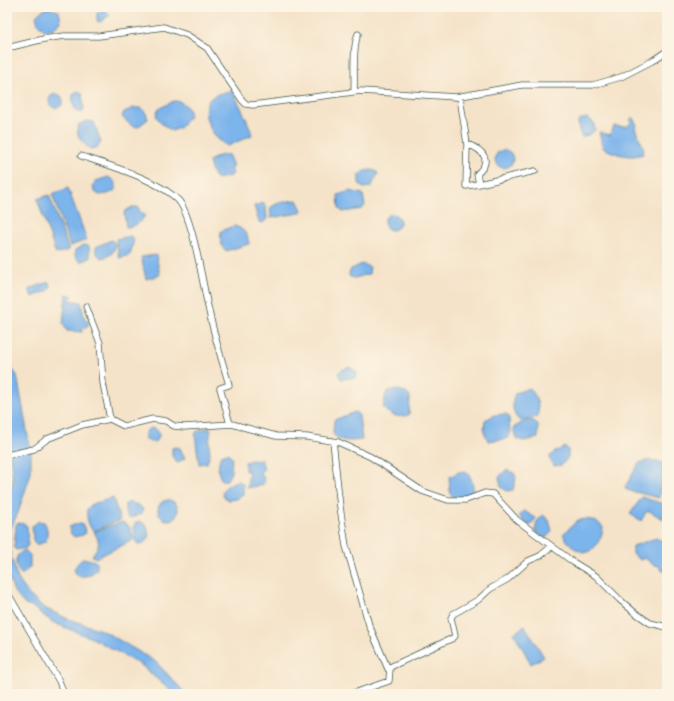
<svg xmlns="http://www.w3.org/2000/svg" width="674" height="701" font-family="'Comic Neue',sans-serif">
<style>
.water{fill:#7cb4ec;stroke:#4e7890}
.lines{fill:none;stroke-linecap:round;stroke-linejoin:round}
.street-casing{stroke:#3f564a;stroke-width:7}
.street{stroke:#fff;stroke-width:5.5}
</style>
<rect width="100%" height="100%" fill="#fcf5e5"/>
<filter id="ink" filterUnits="userSpaceOnUse"><feTurbulence type="fractalNoise" baseFrequency=".025" numOctaves="2"/><feDisplacementMap in="SourceGraphic" scale="8" xChannelSelector="R" yChannelSelector="G"/><feConvolveMatrix kernelMatrix="1 2 1 2 8 2 1 2 1" color-interpolation-filters="sRGB"/></filter>
<filter id="wash" filterUnits="userSpaceOnUse"><feTurbulence type="fractalNoise" baseFrequency=".012" numOctaves="4" result="noise"/><feDisplacementMap in="SourceGraphic" scale="16" xChannelSelector="R" yChannelSelector="G"/><feGaussianBlur stdDeviation="0.9" result="paint"/><feColorMatrix in="noise" values="0 0 0 0 0 0 0 0 0 0 0 0 0 0 0 0 0 1.4 0 .05"/><feComposite in="paint" operator="in"/></filter>
<g filter="url(#wash)">
<rect width="100%" height="100%" fill="#f5e3c9"/>
<path class="water" d="M 48,8 L 59,11 L 61,22 L 54,28 L 45,31 L 38,24 L 36,16 L 41,11 Z
M 104,9 L 110,15 L 100,22 L 97,21 L 97,13 Z
M 231,90 C 237,98 250,125 252,135 L 228,146 C 213,140 197,112 211,98 C 215,94 226,92 231,90 Z
M 77,91 L 82,93 L 84,109 L 82,113 C 73,110 72,103 73,95 Z
M49 101a7 7 0 1 1 14 0a7 7 0 1 1-14 0Z
M 174,101 C 183,101 188,106 190,115 L 181,127 L 172,131 L 162,124 L 156,116 L 158,109 Z
M 134,108 L 141,108 L 146,113 L 148,119 L 138,127 L 132,126 L 122,117 L 124,112 Z
M 588,118 L 594,123 L 595,130 L 590,134 L 582,137 L 579,131 L 578,121 L 581,119 Z
M 631,118 L 633,118 L 637,125 L 635,128 L 644,149 L 643,154 C 629,159 616,154 603,148 L 599,132 L 610,135 L 614,126 L 626,127 L 631,123 Z
M 88,121 L 94,122 L 101,142 L 98,147 L 90,149 C 82,142 74,135 79,124 Z
M495 159a9 9 0 1 1 18 0a9 9 0 1 1-18 0Z
M 228,154 L 233,166 L 230,168 L 233,174 L 228,177 L 216,179 L 211,170 L 209,161 L 219,156 Z
M 371,170 L 376,171 L 378,174 L 371,187 L 363,188 L 359,183 L 359,175 L 364,171 Z
M 108,177 C 114,180 117,182 116,190 L 108,194 L 99,195 L 94,191 L 93,185 L 96,181 Z
M 68,188 L 87,240 L 70,246 L 52,194 Z
M 350,191 L 363,194 L 365,206 L 362,209 L 343,212 L 339,209 L 338,195 Z
M 49,195 L 69,250 L 56,254 L 37,199 Z
M 297,200 L 302,210 L 300,213 L 271,218 L 270,208 C 277,202 288,201 297,200 Z
M 263,203 L 266,206 L 267,219 L 263,223 L 259,222 L 254,206 Z
M 132,207 L 138,207 L 141,213 L 145,215 C 141,223 135,227 126,227 L 124,212 Z
M384 222a8 8 0 1 1 16 0a8 8 0 1 1-16 0Z
M 234,226 C 243,228 248,234 249,244 L 226,251 C 220,246 220,238 221,231 Z
M 131,236 L 134,240 L 130,255 L 119,258 L 116,239 Z
M 111,240 L 115,243 C 116,252 109,257 101,258 L 96,253 L 96,247 Z
M 84,245 L 89,246 L 90,258 L 81,262 C 76,259 74,256 75,250 Z
M 156,255 L 160,275 L 146,279 L 141,257 Z
M 362,264 L 370,267 L 369,274 L 355,278 L 350,277 L 349,274 L 351,269 Z
M 49,282 L 51,286 L 48,291 L 32,297 L 29,289 Z
M 66,294 L 73,296 L 69,300 L 81,302 L 84,317 L 89,322 L 87,327 L 82,328 L 82,332 L 67,331 L 63,324 Z
M 7,363 L 17,375 L 31,453 L 31,473 L 18,513 L 9,532 L 11,557 L 18,579 L 28,594 L 44,608 L 66,618 L 104,631 L 156,662 L 186,694 L 174,694 L 141,665 L 94,639 L 54,623 L 32,607 L 25,605 L 14,592 L 7,572 L 7,504 L 13,481 L 7,435 Z
M 350,367 L 357,372 L 355,378 L 341,379 L 338,373 L 341,370 Z
M 530,388 C 536,395 541,408 537,417 L 520,421 C 512,415 511,402 515,393 Z
M 391,390 C 399,390 405,390 410,397 L 409,415 C 399,418 390,416 383,408 L 386,393 Z
M 355,412 L 359,415 L 362,440 C 351,441 341,443 333,434 L 334,420 Z
M 506,414 L 509,416 L 510,435 L 506,439 L 488,441 L 484,431 L 485,420 L 495,415 Z
M 532,420 L 538,424 L 538,438 L 524,441 L 516,439 L 513,428 L 525,421 Z
M 208,428 L 211,429 L 209,443 L 210,453 L 207,463 L 199,464 L 195,435 L 197,431 Z
M145 435a7 7 0 1 1 14 0a7 7 0 1 1-14 0Z
M 176,447 L 180,448 L 185,458 L 177,463 L 172,456 L 172,448 Z
M 565,447 L 568,449 L 568,457 L 562,465 L 554,466 L 549,458 L 553,453 Z
M 228,453 L 232,458 L 231,472 L 227,480 L 223,481 C 216,475 218,463 221,455 Z
M 261,458 L 264,469 L 260,472 L 261,475 L 263,476 L 265,482 L 262,485 L 247,488 L 249,471 L 245,471 L 245,462 L 253,460 L 258,461 Z
M 650,460 L 664,463 L 659,498 L 627,490 L 625,487 L 639,463 Z
M 506,470 L 514,473 L 516,478 L 513,490 L 507,491 L 501,487 L 499,477 Z
M 466,471 C 471,476 474,485 473,492 L 459,498 L 454,498 L 450,493 L 449,477 L 459,472 Z
M 239,481 L 243,484 L 243,494 L 237,499 L 228,500 L 223,496 L 222,492 C 226,485 231,482 239,481 Z
M 642,497 L 667,505 L 667,520 L 665,520 L 649,511 L 646,512 L 641,521 L 630,514 Z
M 113,498 L 120,520 L 94,531 C 88,527 86,516 87,509 L 92,504 Z
M158 510a10 10 0 1 1 20 0a10 10 0 1 1-20 0Z
M 130,502 L 140,506 L 143,509 L 142,514 L 130,518 L 128,517 L 125,513 L 125,504 Z
M 524,511 L 536,518 L 530,526 L 522,520 L 519,515 Z
M 543,515 L 549,520 L 552,531 L 546,538 L 543,538 L 535,531 L 537,521 Z
M 587,519 L 596,521 L 603,527 C 603,536 594,554 584,552 C 575,551 566,541 563,534 L 578,520 Z
M 39,521 L 44,522 C 48,527 48,536 45,542 L 36,545 L 33,540 L 32,526 Z
M 139,521 C 148,524 148,529 149,538 L 143,544 L 140,545 C 133,540 132,531 135,523 Z
M 122,522 C 131,525 131,531 133,540 L 96,558 L 92,556 C 98,545 102,545 94,532 Z
M 18,523 L 25,524 L 27,526 L 28,545 L 26,548 L 16,550 L 14,548 L 16,524 Z
M 79,523 L 83,525 L 86,533 L 83,535 L 74,537 L 71,534 L 69,527 Z
M 656,538 L 667,543 L 667,565 L 664,571 L 661,570 L 659,566 L 652,564 L 645,558 L 640,560 L 633,554 L 633,546 Z
M 25,550 L 30,555 L 30,567 L 23,574 L 21,574 C 13,565 14,554 25,550 Z
M 83,558 L 95,561 L 97,563 L 97,569 L 90,575 L 80,577 L 76,574 L 74,569 L 78,563 Z
M 525,626 L 544,657 L 531,664 L 514,633 Z"/>
</g>
<g filter="url(#ink)">
<g class="lines">
<defs>
<path id="street" d="M 7,48 L 44,39 L 64,36 L 99,36 L 164,27 L 187,35 L 207,48 L 242,100 L 246,104 L 253,105 L 361,91 L 456,97 L 522,85 L 593,85 L 621,77 L 652,61 L 667,51
M 354,92 C 355,74 352,49 358,34
M 460,97 L 467,144 C 483,150 493,160 477,174 L 479,184 L 535,171
M 467,144 L 466,186 L 479,184
M 81,156 C 109,165 158,180 178,200 C 193,216 203,287 209,311 C 214,336 222,360 229,385 L 220,388 L 230,424
M 86,306 L 100,343 L 103,383 L 110,419
M 333,441 L 340,507 L 346,546 L 369,625 L 388,669
M 7,455 L 34,449 L 47,439 L 82,425 L 110,419 L 124,426 L 153,419 L 166,421 L 174,426 L 184,427 L 232,424 L 276,436 L 307,437 L 338,442 L 371,457 L 422,491 L 448,500 L 466,500 L 485,493 L 493,494 L 517,520 L 573,562 L 596,576 L 620,600 L 634,612 L 650,623 L 667,627
M 7,592 L 59,681 L 64,694
M 351,694 L 389,681 L 390,667 L 453,638 L 455,636 L 451,618 L 453,614 L 478,600 L 490,589 L 508,579 L 528,561 L 540,556 L 551,547"/>
</defs>
<use href="#street" class="street-casing"/>
<use href="#street" class="street"/>
</g>
</g>
<rect width="674" height="701" fill="none" stroke="#fcf5e5" stroke-width="24"/>
</svg>
